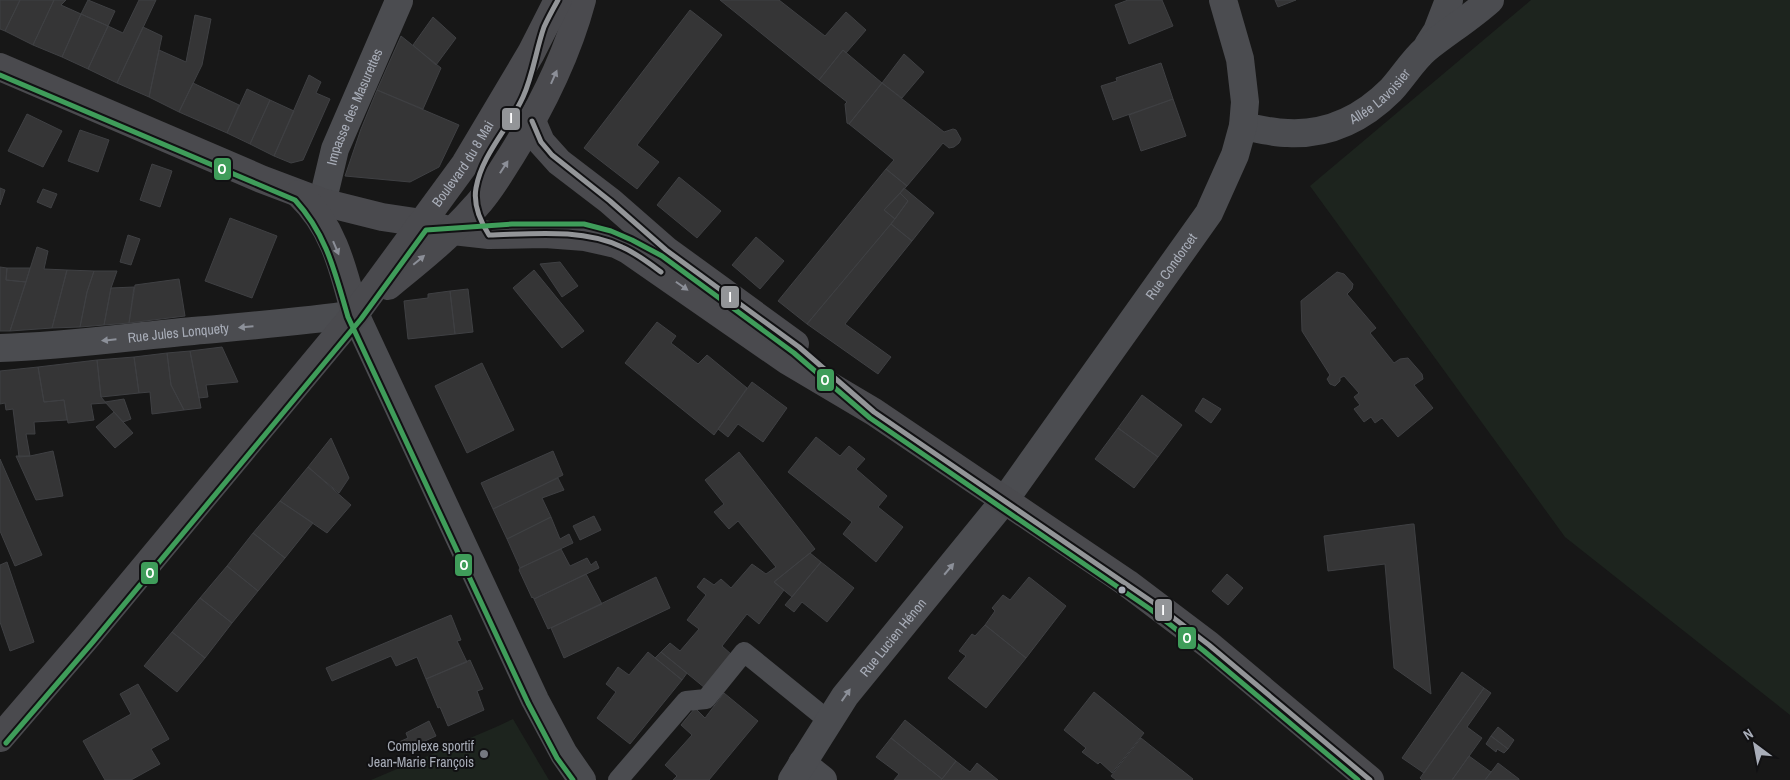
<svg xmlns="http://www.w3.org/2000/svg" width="1790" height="780" font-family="'Archivo Narrow',sans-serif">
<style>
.green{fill:#1d241e}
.building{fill:#353536;stroke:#3f4043}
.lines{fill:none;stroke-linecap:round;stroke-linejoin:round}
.lane{stroke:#4b4c50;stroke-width:20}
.street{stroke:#4b4c50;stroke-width:28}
.secondary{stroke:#4a4a4e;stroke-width:28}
.bus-1-casing{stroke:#111113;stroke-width:9}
.bus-2-casing{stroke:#111113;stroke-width:9}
.bus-1{stroke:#939598;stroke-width:5}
.bus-2{stroke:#3f9d5a;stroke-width:5}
.oneway{fill:#8c8f98}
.oneway2{fill:#8c9099}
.bus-dot{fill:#a8adb8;stroke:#111113;stroke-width:2}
.poi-dot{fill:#757880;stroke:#111113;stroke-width:2}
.labels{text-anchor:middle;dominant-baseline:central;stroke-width:4;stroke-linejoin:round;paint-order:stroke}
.street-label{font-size:14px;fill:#a8adb8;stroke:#111113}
.poi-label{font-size:14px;fill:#a8adb8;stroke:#111113;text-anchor:end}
.line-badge{stroke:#111113;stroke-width:2}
.badge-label{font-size:14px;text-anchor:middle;font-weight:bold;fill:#fff}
</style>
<rect width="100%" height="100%" fill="#171717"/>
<path class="green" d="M 1531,0 L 1790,0 L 1790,715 L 1565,537 L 1310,186 Z
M 513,719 L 549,780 L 371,780 L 496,727 Z"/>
<path class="building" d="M 0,0 L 20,0 L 5,31 L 0,29 Z
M 20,0 L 54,0 L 33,45 L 5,31 Z
M 54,0 L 66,0 L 61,5 L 81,14 L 62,57 L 33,45 Z
M 88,0 L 115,11 L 108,26 L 81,14 Z
M 139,0 L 156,0 L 117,83 L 88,69 L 108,26 L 123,33 Z
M 720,0 L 779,0 L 825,36 L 846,12 L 866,30 L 846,53 L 843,50 L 819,80 Z
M 1128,0 L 1162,0 L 1173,26 L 1129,44 L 1115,5 Z
M 1275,0 L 1296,0 L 1278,7 Z
M 690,10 L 722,35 L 637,145 L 659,162 L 637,189 L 584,148 Z
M 81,14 L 108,26 L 88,69 L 62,57 Z
M 195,15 L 211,19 L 202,65 L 179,112 L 149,97 L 159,50 L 186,62 Z
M 433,17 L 456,38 L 436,65 L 413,45 Z
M 143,27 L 162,36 L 149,97 L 117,83 Z
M 401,36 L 441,68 L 423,109 L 377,90 Z
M 843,50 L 882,83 L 849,124 L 847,123 L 845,104 L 847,102 L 819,80 Z
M 904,54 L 924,72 L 902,98 L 882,83 Z
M 1161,63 L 1173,99 L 1113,120 L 1101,86 L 1117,81 L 1116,78 Z
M 309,75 L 321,82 L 316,93 L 330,99 L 303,160 L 291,163 L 274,156 Z
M 193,83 L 239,105 L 227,133 L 179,112 Z
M 882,83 L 944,132 L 953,129 L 956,130 L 961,139 L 959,143 L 954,147 L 949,148 L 943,143 L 907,186 L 886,169 L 894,160 L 849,124 Z
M 247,89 L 270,100 L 250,144 L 227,133 Z
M 377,90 L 459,125 L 439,167 L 410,182 L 345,176 L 361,129 Z
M 1173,99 L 1186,136 L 1141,151 L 1129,115 Z
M 270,100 L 294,111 L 274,156 L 250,144 Z
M 27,114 L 62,131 L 43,167 L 8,151 Z
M 80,130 L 109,140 L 98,172 L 68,161 Z
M 152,164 L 172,171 L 160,207 L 140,200 Z
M 886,169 L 907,186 L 884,210 L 895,219 L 807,324 L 778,301 Z
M 679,177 L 721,211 L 697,238 L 657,205 Z
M 0,188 L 5,190 L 0,205 Z
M 904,188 L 934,213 L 912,241 L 891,224 L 908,201 L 900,193 Z
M 43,189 L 57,194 L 51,208 L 37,202 Z
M 900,193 L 908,201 L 895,219 L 884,210 Z
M 230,218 L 277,236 L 252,298 L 205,281 Z
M 891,224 L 912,241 L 845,324 L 891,357 L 878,374 L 807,324 Z
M 128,235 L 140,239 L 131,265 L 120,262 Z
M 756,237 L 784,261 L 760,289 L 732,265 Z
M 37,247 L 48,251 L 44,269 L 67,270 L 52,328 L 10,331 Z
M 560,262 L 578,286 L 562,297 L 540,264 Z
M 0,267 L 7,268 L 6,280 L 26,282 L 10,331 L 0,331 Z
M 7,268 L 30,268 L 26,282 L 6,280 Z
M 67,270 L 94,271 L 87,292 L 80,327 L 52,328 Z
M 534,270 L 584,331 L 562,348 L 513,288 Z
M 94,271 L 117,271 L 111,288 L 104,325 L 80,327 L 87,292 Z
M 1337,272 L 1344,274 L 1353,284 L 1352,289 L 1347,294 L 1376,328 L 1370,333 L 1394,363 L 1400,359 L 1408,358 L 1422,374 L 1423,379 L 1414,385 L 1433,408 L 1398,437 L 1382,418 L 1375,423 L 1371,417 L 1364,422 L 1354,409 L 1360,405 L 1354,397 L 1359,393 L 1344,376 L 1340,378 L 1340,381 L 1335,386 L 1330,384 L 1327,379 L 1330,375 L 1302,331 L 1301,301 Z
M 179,279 L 185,316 L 129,323 L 135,285 Z
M 134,287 L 129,323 L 104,325 L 111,288 Z
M 468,289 L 473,332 L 455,334 L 450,291 Z
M 450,291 L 455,334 L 408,339 L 404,301 L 428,298 L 428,294 Z
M 657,322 L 676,336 L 671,343 L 698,364 L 707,355 L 747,388 L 714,435 L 625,363 Z
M 222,347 L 238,382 L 206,385 L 208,397 L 199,398 L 190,351 Z
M 190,351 L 201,408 L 184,410 L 171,385 L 167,353 Z
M 167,353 L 171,385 L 184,410 L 152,414 L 150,392 L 139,393 L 134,357 Z
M 134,357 L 139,393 L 101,397 L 97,360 Z
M 97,360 L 101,397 L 106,403 L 91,404 L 94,420 L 68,423 L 64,400 L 44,402 L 38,367 Z
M 482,363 L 514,430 L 467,453 L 435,386 Z
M 38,367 L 44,402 L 64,400 L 67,420 L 34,422 L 35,434 L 26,434 L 30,456 L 19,457 L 13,409 L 6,410 L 5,403 L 0,404 L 0,371 Z
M 752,382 L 787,408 L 763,442 L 738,424 L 728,437 L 718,429 Z
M 1142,395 L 1182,425 L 1158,457 L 1118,428 Z
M 1203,398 L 1221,409 L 1211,423 L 1195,411 Z
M 124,399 L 131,419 L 123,422 L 105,402 Z
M 114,412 L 133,433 L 115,448 L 96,427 Z
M 1118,428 L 1158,457 L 1134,488 L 1095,459 Z
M 816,437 L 840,456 L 849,446 L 865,459 L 856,469 L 887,496 L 878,507 L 903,527 L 876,562 L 843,534 L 852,522 L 788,472 Z
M 331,438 L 349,478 L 339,493 L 308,467 Z
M 53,451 L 63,496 L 36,500 L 16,456 L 30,456 Z
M 553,451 L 563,475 L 493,509 L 481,483 Z
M 739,452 L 815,549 L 774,582 L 784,590 L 759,624 L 747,614 L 722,646 L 732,655 L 705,688 L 661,652 L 670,643 L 680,651 L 699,629 L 687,620 L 706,595 L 697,587 L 704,578 L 714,585 L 721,579 L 731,588 L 752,564 L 766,574 L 776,567 L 738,521 L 729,529 L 714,512 L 724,504 L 705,480 Z
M 0,459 L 42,555 L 15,566 L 0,531 Z
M 308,467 L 351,505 L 327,533 L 280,501 Z
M 558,478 L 564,490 L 542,498 L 551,517 L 507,539 L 493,509 Z
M 280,501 L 313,523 L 285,558 L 253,533 Z
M 594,516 L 601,530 L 580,540 L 573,526 Z
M 551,517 L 560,539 L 569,534 L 573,543 L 520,568 L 507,539 Z
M 1412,524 L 1414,524 L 1431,694 L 1394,668 L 1385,564 L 1328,571 L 1324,536 Z
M 253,533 L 285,558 L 258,591 L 227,566 Z
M 561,549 L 570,566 L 587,558 L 591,565 L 596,561 L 599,568 L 534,599 L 533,597 L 532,598 L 519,570 L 520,568 Z
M 810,553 L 821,562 L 792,597 L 774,582 Z
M 7,562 L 34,642 L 10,651 L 0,622 L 0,565 Z
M 821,562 L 854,588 L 827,622 L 802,602 L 794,612 L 785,605 Z
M 227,566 L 258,591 L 232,623 L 200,598 Z
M 586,574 L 602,604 L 548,629 L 534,599 Z
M 1227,574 L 1243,588 L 1228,605 L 1212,591 Z
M 656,577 L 670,608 L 564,658 L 551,628 Z
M 1029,577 L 1066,606 L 1026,658 L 985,625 L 995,611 L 992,608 L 1003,595 L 1010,600 Z
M 200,598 L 232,623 L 205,658 L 172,632 Z
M 451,615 L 461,640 L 457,641 L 467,662 L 426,679 L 417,657 L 396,666 L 391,656 L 332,681 L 326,668 Z
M 985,625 L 1026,658 L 986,708 L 948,678 L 966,656 L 959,651 L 972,634 L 975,636 Z
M 172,632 L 205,658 L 177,692 L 144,666 Z
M 648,652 L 682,680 L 630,744 L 597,718 L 616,692 L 606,684 L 618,667 L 629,675 Z
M 661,652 L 687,673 L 682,680 L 655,658 Z
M 470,660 L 483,689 L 477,691 L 484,710 L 448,726 L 440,707 L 438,708 L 426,679 Z
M 1462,672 L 1484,688 L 1424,773 L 1402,758 Z
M 138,684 L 169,739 L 151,749 L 160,764 L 131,780 L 105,780 L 83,741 L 131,714 L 120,694 Z
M 1484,688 L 1491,693 L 1467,727 L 1482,738 L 1452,780 L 1422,780 L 1420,778 Z
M 1094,692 L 1144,733 L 1112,773 L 1100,762 L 1098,764 L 1082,752 L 1086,748 L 1064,730 Z
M 724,693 L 758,721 L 709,780 L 673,780 L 677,776 L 665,765 L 692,735 L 681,725 L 695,708 L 705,718 Z
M 905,720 L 956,761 L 942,779 L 891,738 Z
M 429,721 L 436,736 L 403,751 L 399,742 L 408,738 L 406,733 Z
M 1498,727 L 1514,740 L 1508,749 L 1491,736 Z
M 1491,736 L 1508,749 L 1504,753 L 1497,749 L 1496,752 L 1486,744 Z
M 891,738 L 942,779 L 941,780 L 894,780 L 899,774 L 876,757 Z
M 1141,738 L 1193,779 L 1192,780 L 1116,780 L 1111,776 Z
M 1469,756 L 1491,772 L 1485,780 L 1452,780 Z
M 956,761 L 970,772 L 977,763 L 998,780 L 944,780 L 942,779 Z
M 1498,763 L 1519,779 L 1519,780 L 1485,780 Z"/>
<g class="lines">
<path class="lane" d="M 618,780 L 686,701 L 706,699 L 744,652 L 829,721"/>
<g class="street">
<path d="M 1428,45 L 1437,31 L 1449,0"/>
<path id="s1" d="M 1243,126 C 1258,129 1273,133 1288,133 C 1329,135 1363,118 1391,90 C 1403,77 1413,60 1426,49 C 1447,32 1470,18 1490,0"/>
<path id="s2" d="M 319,216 L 335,149 L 399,1"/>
<path id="s3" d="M 0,348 C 65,346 128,337 193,331 C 247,326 301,322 355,314 L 535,700 L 564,754 L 582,780"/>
<path d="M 802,763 L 823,780"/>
<path id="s4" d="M 792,780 L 845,696 L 1004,501 L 1209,213 L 1235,155 L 1243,126 L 1245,102 L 1240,59 L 1223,0"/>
</g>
<g class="secondary">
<path d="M 0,67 L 261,179 L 322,202 L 382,217 L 422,223 L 453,231 L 489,235 L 545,234 L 585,237 L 616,244 L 628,250 L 788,361 L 874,412 L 1127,583 L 1209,645 L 1370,780"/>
<path d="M 532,121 L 541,142 L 559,162 L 610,201 L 666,250 L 795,344"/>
<path d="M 299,194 C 334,227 343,269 355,314"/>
<path d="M 388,286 C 419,261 450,236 476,206 C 490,191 500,173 511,156 C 541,108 567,56 582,0"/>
<path id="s5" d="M 0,738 L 86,638 L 355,314 L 465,164 L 531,53 L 558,0"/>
</g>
<defs>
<path id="bus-1" d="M 532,121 L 541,142 L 552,155 L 610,201 L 666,250 L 799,347 L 874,412 L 1154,603 L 1209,645 L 1370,780
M 489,235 C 532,234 582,228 622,247 C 636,253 649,263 661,272
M 489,235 C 480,221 473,205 476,188 C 482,154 509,128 523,97 C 533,75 536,50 544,27 C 548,18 553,9 558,0"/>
<path id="bus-2" d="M 0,75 L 295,200 C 327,235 335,273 348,317 L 528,703 L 557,758 L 573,780
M 6,743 L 92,643 L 361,319 L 426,230 L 512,224 L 584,224 L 611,231 L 632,240 L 662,256 L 794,353 L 870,418 L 1150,609 L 1204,651 L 1358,780"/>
</defs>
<use href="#bus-1" class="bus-1-casing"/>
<use href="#bus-2" class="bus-2-casing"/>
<use href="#bus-1" class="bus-1"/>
<use href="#bus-2" class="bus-2"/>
</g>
<defs><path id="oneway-solid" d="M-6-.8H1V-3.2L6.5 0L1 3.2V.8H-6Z" transform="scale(1.25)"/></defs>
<g class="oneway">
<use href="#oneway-solid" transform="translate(554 77) rotate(-66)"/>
<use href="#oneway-solid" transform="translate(504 167) rotate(-57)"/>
<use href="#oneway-solid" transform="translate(336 248) rotate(67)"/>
<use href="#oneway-solid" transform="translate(419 260) rotate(-40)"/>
<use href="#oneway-solid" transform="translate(682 286) rotate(35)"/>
</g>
<g class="oneway2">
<use href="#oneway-solid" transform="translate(246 327) rotate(175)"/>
<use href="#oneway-solid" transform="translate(109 340) rotate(174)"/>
<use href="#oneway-solid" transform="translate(949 569) rotate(-50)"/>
<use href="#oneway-solid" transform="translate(846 695) rotate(-55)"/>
</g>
<circle class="bus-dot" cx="1122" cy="590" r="4.5"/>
<circle class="poi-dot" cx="484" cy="754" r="5"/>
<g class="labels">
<g class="street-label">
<text stroke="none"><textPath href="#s1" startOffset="148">Allée Lavoisier</textPath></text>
<text stroke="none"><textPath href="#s2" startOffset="115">Impasse des Masurettes</textPath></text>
<text stroke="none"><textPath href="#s5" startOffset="738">Boulevard du 8 Mai</textPath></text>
<text stroke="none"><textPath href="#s4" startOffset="639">Rue Condorcet</textPath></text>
<text stroke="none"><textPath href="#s3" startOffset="179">Rue Jules Lonquety</textPath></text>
<text stroke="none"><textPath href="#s4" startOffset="175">Rue Lucien Hénon</textPath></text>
</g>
<g class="poi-label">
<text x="474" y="746">Complexe sportif<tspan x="474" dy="16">Jean-Marie François</tspan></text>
</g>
</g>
<g class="line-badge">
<rect x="501" y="107" width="20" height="24" rx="5" fill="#939598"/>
<rect x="213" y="157" width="19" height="24" rx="5" fill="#3f9d5a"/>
<rect x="720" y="285" width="20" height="24" rx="5" fill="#939598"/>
<rect x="816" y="368" width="19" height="24" rx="5" fill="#3f9d5a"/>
<rect x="454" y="553" width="19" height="24" rx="5" fill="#3f9d5a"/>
<rect x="140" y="561" width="19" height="24" rx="5" fill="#3f9d5a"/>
<rect x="1154" y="598" width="19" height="24" rx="5" fill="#939598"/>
<rect x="1177" y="626" width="20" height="24" rx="5" fill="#3f9d5a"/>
</g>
<g class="badge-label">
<text x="511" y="123">I</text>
<text x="222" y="174">O</text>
<text x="730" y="302">I</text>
<text x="825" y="385">O</text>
<text x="464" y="570">O</text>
<text x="150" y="578">O</text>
<text x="1163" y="615">I</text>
<text x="1187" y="643">O</text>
</g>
<g transform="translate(1755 745) rotate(328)" stroke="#111113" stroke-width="4" paint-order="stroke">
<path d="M0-4L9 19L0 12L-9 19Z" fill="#a8adb8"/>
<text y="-8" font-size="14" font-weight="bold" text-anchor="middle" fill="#a8adb8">N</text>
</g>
</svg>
